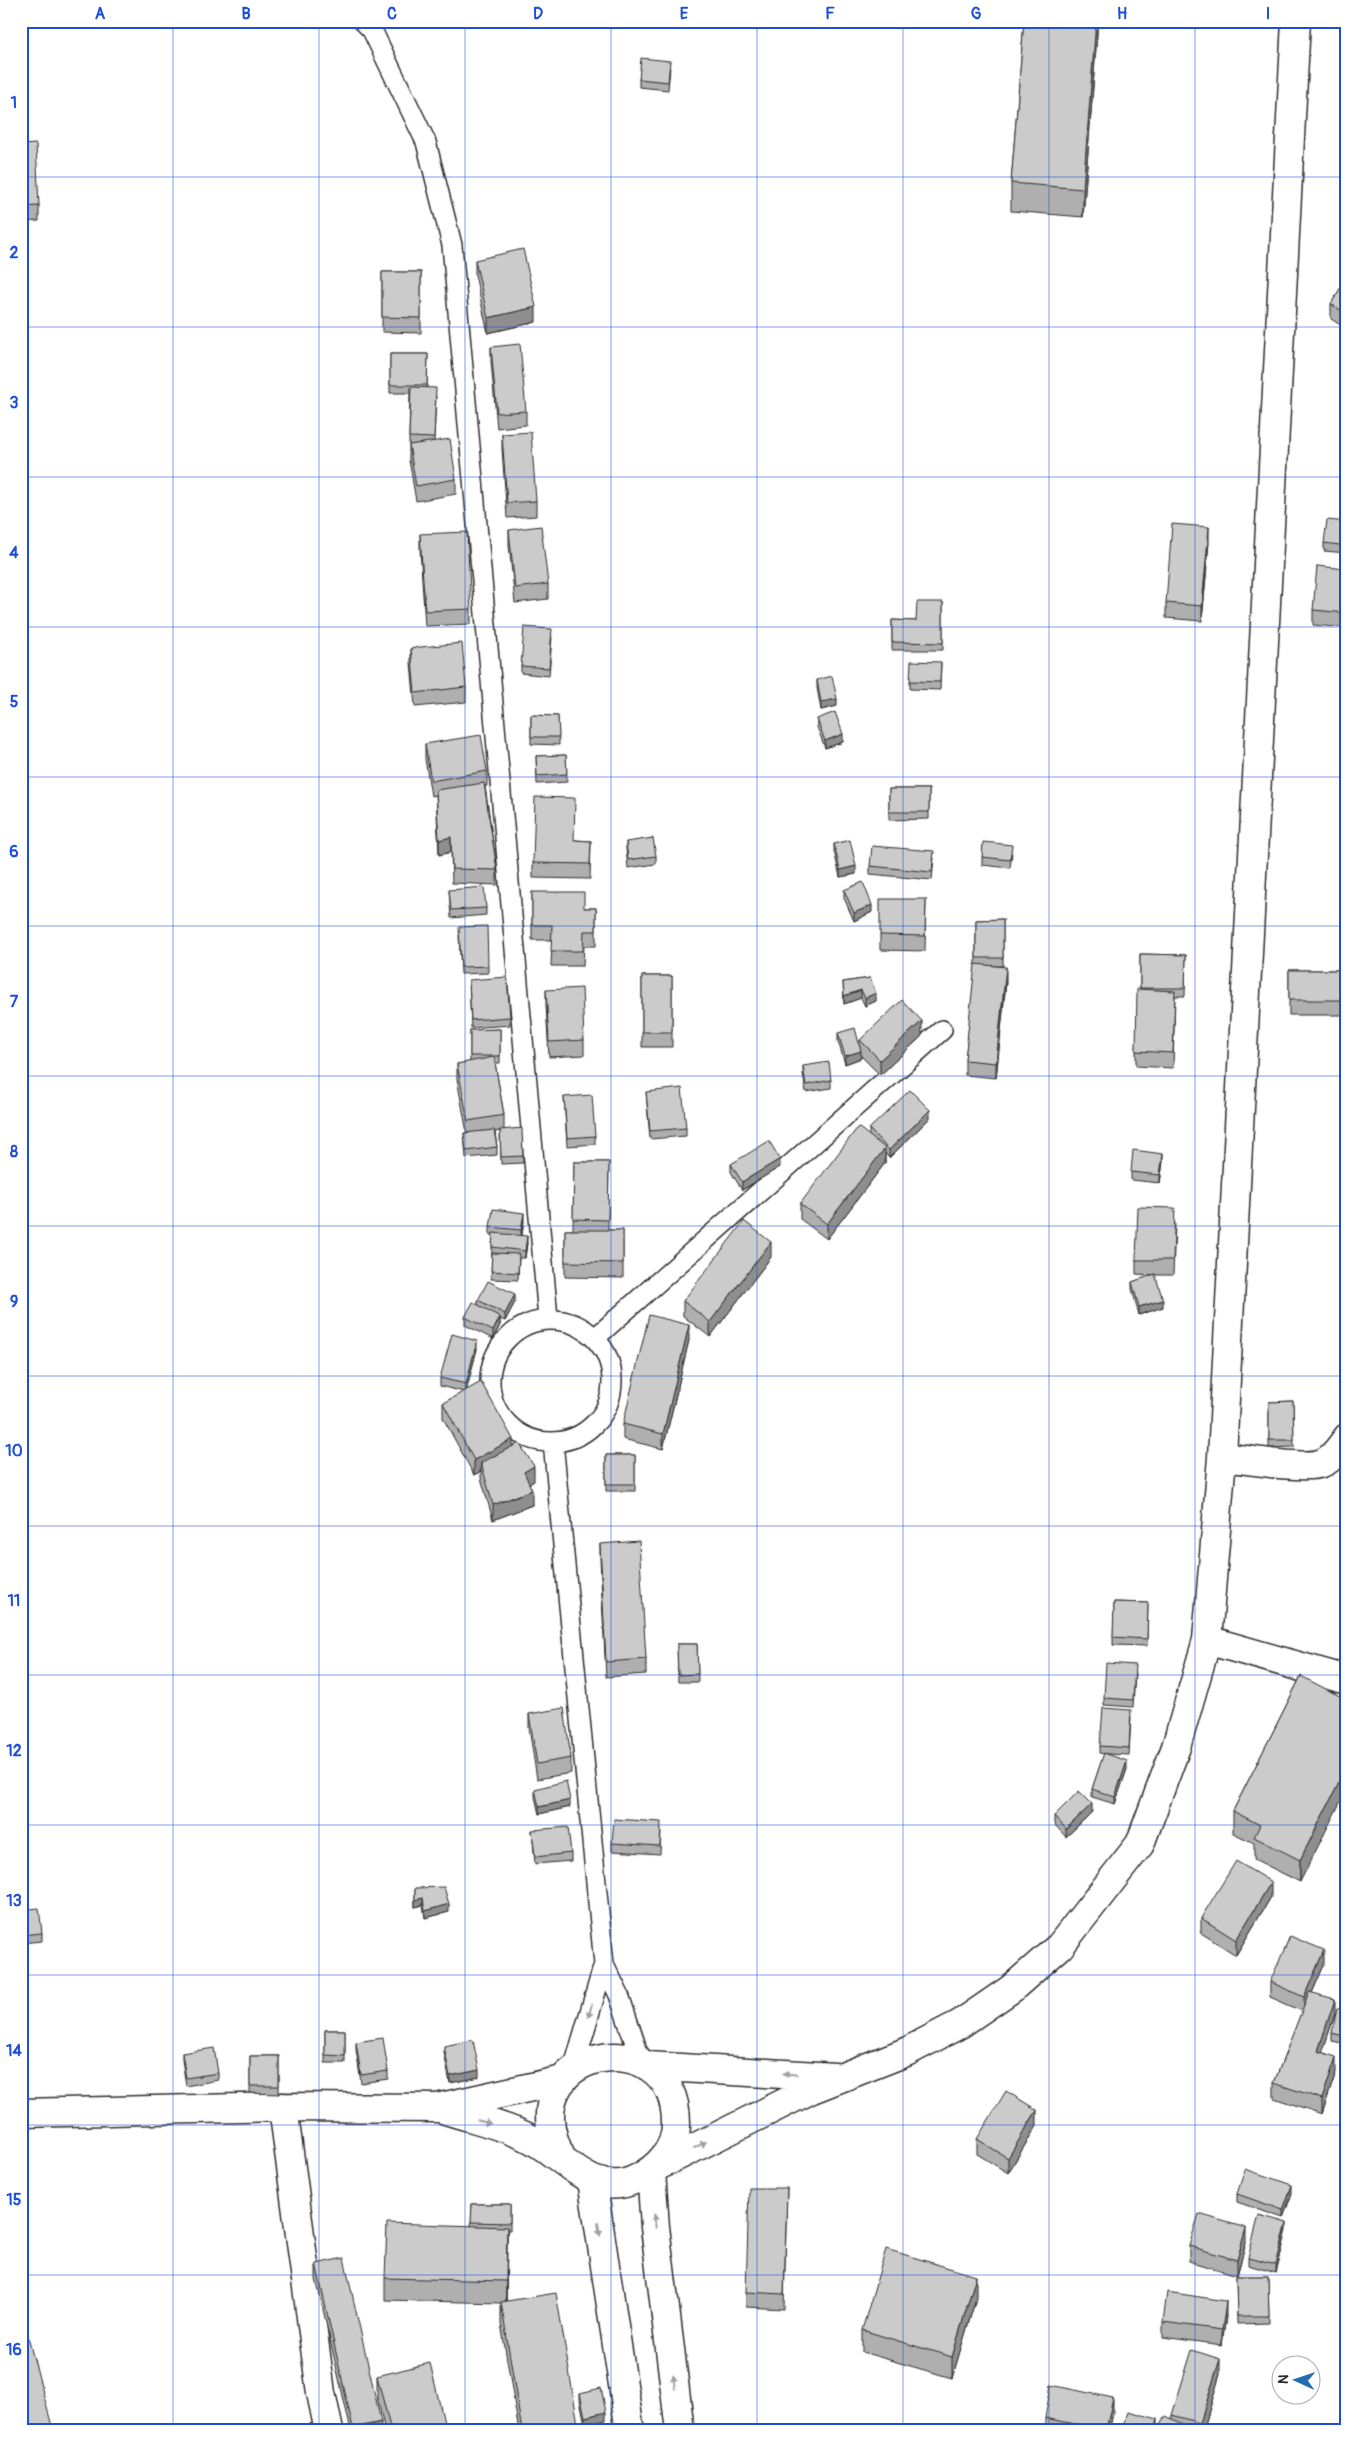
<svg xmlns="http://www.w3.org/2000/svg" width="1368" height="2452" font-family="Pangolin,sans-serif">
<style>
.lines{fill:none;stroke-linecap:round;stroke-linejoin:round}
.service-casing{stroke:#2b2b2b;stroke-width:22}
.minor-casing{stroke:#2b2b2b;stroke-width:31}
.service{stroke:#fff;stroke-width:19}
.minor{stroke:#fff;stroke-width:28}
.wall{fill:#afafaf;stroke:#2b2b2b}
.shaded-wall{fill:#8e8e8e;stroke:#2b2b2b}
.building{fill:#cbcbcb;stroke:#2b2b2b}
.oneway{fill:#a0a0a0}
.grid{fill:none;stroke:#1d4ed8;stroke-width:1;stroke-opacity:0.55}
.neatline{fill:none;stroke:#1d4ed8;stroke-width:2}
.grid-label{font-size:16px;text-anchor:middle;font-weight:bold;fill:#1d4ed8}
</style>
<rect width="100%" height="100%" fill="#fff"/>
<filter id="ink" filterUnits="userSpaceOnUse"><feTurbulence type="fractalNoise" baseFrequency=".02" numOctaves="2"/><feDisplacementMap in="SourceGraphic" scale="10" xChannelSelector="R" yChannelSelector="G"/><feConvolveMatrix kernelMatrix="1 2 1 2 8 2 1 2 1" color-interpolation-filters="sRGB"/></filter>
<g filter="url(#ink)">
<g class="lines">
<defs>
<path id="service" d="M 363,21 L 372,30 L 426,142 L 452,245 L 548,1318
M490 1381a61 61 0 1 1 122 0a61 61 0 1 1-122 0Z
M 595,1338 L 942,1030
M 553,1442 L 604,1964 L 619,1995 L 642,2064
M 573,2070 L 604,1964"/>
<path id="minor" d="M 1222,1457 C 1242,1459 1306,1470 1322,1463 C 1333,1459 1340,1447 1347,1438
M 1207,1640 L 1347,1680
M 647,2066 L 835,2077
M 283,2107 L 321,2393 L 329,2431
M 440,2108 C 469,2118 501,2124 529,2138 C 563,2155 594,2200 636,2179 C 657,2169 676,2150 676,2124 C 677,2015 504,2048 562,2159
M 21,2113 L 283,2107 L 437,2108 L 563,2080
M 656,2167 L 812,2089 L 906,2052 L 960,2024 L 1011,1989 L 1060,1946 L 1140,1844 L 1176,1747 L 1207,1640 L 1222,1457 L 1296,21
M 651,2171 L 655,2227 L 680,2431
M 592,2180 L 630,2431"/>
</defs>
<use href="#service" class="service-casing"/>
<use href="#minor" class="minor-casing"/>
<use href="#service" class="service"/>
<use href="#minor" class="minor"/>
</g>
<path class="wall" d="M 1024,21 L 1098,21 L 1083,217 L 1011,211 L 1011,183 Z
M 670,68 L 668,90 L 639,87 L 639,79 Z
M 21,145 L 39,206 L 39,221 L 21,222 Z
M 475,260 L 536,322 L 488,333 L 475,275 Z
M 382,272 L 421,272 L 421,333 L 382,332 Z
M 1347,277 L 1347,329 L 1331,319 L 1331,304 Z
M 491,347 L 526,411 L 526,425 L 497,428 L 491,362 Z
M 390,354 L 428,354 L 427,388 L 436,396 L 434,441 L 456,479 L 456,494 L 416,501 L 409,460 L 409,445 L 410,445 L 409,445 L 409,437 L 410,393 L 390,393 Z
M 502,434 L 536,501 L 536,516 L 507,518 L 502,449 Z
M 1347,522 L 1347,553 L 1324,551 L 1324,543 Z
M 509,530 L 548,584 L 548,599 L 515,603 L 509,545 Z
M 420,534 L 471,609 L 471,624 L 425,626 L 420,549 Z
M 1209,542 L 1202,621 L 1166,618 L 1166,603 Z
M 1347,569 L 1347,628 L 1313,625 L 1313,610 Z
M 943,602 L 943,650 L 892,650 L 892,620 L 916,621 Z
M 552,637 L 549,676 L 521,673 L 521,666 Z
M 411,648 L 466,687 L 466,702 L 415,707 L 411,663 Z
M 941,662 L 940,690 L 910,689 L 910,681 Z
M 817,680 L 837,706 L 821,710 L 817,688 Z
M 531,715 L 558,716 L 559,745 L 531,744 Z
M 817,719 L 843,742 L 825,748 L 817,727 Z
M 425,744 L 487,771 L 487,786 L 485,786 L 497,870 L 497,885 L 452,883 L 451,852 L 439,855 L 436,795 L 431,796 L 425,759 Z
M 566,755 L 567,782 L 537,784 L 536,756 Z
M 889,789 L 929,789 L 929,819 L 889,820 Z
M 575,840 L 591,841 L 590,879 L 533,878 L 533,863 Z
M 626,842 L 656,856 L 656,864 L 628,868 L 626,849 Z
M 834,844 L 856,874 L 840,877 L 834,851 Z
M 1012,853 L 1010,868 L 982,865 L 982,857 Z
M 934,858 L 932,880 L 870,874 L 870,866 Z
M 449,890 L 486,908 L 486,915 L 451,918 Z
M 844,890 L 872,912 L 854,921 L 844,898 Z
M 532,892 L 584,908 L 596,908 L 596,946 L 584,946 L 583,966 L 551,966 L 552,940 L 532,940 Z
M 926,899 L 925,951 L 880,950 L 880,935 Z
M 1003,919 L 1003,966 L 988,966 L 1006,982 L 996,1078 L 965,1075 L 965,1060 L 976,965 L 976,920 Z
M 459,935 L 488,966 L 488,973 L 461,974 Z
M 1140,954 L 1186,955 L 1185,996 L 1175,996 L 1173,1068 L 1136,1066 L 1136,1051 L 1140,989 Z
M 1289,970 L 1347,970 L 1347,1015 L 1289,1015 Z
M 642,976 L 672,976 L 672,1047 L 642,1047 Z
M 870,978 L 876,1001 L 865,1006 L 861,998 L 844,1004 L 843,982 Z
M 469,980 L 510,1017 L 510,1025 L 471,1028 Z
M 546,990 L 584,1040 L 584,1055 L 549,1057 L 546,1005 Z
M 500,1029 L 500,1063 L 495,1063 L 504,1115 L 504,1130 L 523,1156 L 523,1163 L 501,1164 L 500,1131 L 495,1132 L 497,1147 L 497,1155 L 466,1158 L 464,1133 L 467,1133 L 457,1079 L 457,1064 L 470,1062 L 470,1030 Z
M 838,1033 L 860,1047 L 860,1040 L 922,1036 L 880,1075 L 861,1056 L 861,1058 L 845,1064 L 838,1041 Z
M 803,1066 L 831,1080 L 831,1088 L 806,1092 L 803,1074 Z
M 646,1092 L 686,1128 L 686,1136 L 650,1139 Z
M 564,1097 L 595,1136 L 595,1144 L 567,1146 Z
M 930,1118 L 889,1158 L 885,1153 L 885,1163 L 827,1239 L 800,1219 L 800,1204 L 869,1135 L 869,1129 Z
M 1163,1161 L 1160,1183 L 1131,1180 L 1131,1172 Z
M 574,1162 L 609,1162 L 608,1230 L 623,1230 L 623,1278 L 565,1277 L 565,1230 L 573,1230 Z
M 731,1164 L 780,1167 L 742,1190 L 731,1172 Z
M 524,1221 L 522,1235 L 527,1243 L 525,1258 L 519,1258 L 518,1280 L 491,1279 L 492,1247 L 493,1235 L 490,1234 L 490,1227 Z
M 1175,1223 L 1173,1275 L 1155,1275 L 1163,1307 L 1139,1315 L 1132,1289 L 1132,1282 L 1153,1275 L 1136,1274 L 1136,1260 Z
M 771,1257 L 710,1337 L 683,1316 L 683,1301 Z
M 478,1300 L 515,1302 L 505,1321 L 500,1319 L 500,1325 L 493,1339 L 465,1325 L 465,1317 L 478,1305 Z
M 689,1340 L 663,1449 L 623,1439 L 623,1424 Z
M 477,1349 L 466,1391 L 513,1447 L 534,1481 L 529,1484 L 532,1505 L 493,1520 L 481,1478 L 481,1471 L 474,1475 L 443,1418 L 443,1403 L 464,1392 L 440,1386 L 440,1378 Z
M 1347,1362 L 1347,1390 L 1341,1388 L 1341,1381 Z
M 1293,1401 L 1294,1447 L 1269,1448 L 1269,1402 Z
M 606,1455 L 635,1455 L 635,1491 L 606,1491 Z
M 600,1544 L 646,1659 L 646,1674 L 606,1677 L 600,1559 Z
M 1114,1602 L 1148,1603 L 1147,1646 L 1113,1645 Z
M 677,1644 L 697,1644 L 698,1682 L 678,1682 Z
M 1135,1673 L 1133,1707 L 1104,1705 L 1104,1698 Z
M 1301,1676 L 1300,1882 L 1254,1859 L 1254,1843 L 1233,1833 L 1233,1811 Z
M 529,1714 L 571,1758 L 571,1773 L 537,1779 L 529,1728 Z
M 1131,1718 L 1129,1755 L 1107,1754 L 1127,1769 L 1115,1804 L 1092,1797 L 1092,1789 L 1104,1754 L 1100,1753 L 1100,1746 Z
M 535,1789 L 570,1807 L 539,1814 L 535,1797 Z
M 1092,1812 L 1066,1837 L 1054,1824 L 1054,1816 Z
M 532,1830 L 571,1853 L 571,1861 L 535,1864 Z
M 661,1830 L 660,1854 L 612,1851 L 612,1843 Z
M 415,1888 L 449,1912 L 425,1918 L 423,1905 L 415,1907 Z
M 1271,1897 L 1236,1955 L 1201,1933 L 1201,1918 Z
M 21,1910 L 42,1933 L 42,1941 L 21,1943 Z
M 1324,1965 L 1312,1993 L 1335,2014 L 1322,2052 L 1336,2072 L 1322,2114 L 1274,2098 L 1274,2083 L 1302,2011 L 1270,1997 L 1270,1982 Z
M 1347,2010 L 1347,2044 L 1332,2041 L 1332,2033 Z
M 325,2030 L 345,2030 L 345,2063 L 325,2063 Z
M 356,2042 L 388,2071 L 388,2079 L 361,2083 L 356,2050 Z
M 444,2046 L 479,2077 L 450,2083 L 444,2053 Z
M 182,2053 L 218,2073 L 218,2080 L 186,2086 L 182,2060 Z
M 250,2056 L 279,2056 L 279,2094 L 250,2093 Z
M 1037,2125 L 1008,2173 L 977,2154 L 977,2139 Z
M 787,2188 L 784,2309 L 746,2307 L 746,2292 Z
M 1292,2193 L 1283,2218 L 1237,2202 L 1237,2194 Z
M 472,2204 L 510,2204 L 510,2230 L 507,2230 L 506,2301 L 578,2424 L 578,2431 L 519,2431 L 501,2324 L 501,2303 L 385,2300 L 385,2278 L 471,2226 Z
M 1287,2230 L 1276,2273 L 1248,2265 L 1248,2258 Z
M 1246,2243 L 1237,2275 L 1189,2261 L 1189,2246 Z
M 316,2264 L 381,2431 L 351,2431 L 316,2279 Z
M 1236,2276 L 1268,2276 L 1269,2323 L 1237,2324 Z
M 976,2298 L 952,2378 L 862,2352 L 862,2330 Z
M 1226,2316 L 1222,2345 L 1163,2337 L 1163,2322 Z
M 1220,2374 L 1203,2431 L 1158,2431 L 1172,2419 L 1172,2415 Z
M 377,2376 L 446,2431 L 385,2431 L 377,2397 Z
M 580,2393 L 606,2420 L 585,2425 L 580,2400 Z
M 1113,2413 L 1109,2431 L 1045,2431 L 1045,2418 Z"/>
<path class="shaded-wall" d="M 1096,21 L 1098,21 L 1083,217 L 1083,189 Z
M 536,307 L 536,322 L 488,333 L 488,318 Z
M 1209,527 L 1209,542 L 1202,621 L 1202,606 Z
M 837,699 L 837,706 L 821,710 L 821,702 Z
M 843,734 L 843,742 L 825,748 L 825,741 Z
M 451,837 L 451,852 L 439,855 L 439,840 Z
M 856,866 L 856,874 L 840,877 L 840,870 Z
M 872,905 L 872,912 L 854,921 L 854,913 Z
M 1006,967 L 1006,982 L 996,1078 L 996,1063 Z
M 861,990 L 861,998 L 844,1004 L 844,996 Z
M 876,993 L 876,1001 L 865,1006 L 865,998 Z
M 922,1021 L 922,1036 L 880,1075 L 880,1060 Z
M 861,1051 L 861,1058 L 845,1064 L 845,1056 Z
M 930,1110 L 930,1118 L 889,1158 L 889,1150 Z
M 885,1148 L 885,1163 L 827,1239 L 827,1224 Z
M 1163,1154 L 1163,1161 L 1160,1183 L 1160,1175 Z
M 780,1159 L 780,1167 L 742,1190 L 742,1182 Z
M 524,1213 L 524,1221 L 521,1238 L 521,1230 Z
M 527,1236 L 527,1243 L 525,1258 L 525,1251 Z
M 771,1242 L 771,1257 L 710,1337 L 710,1322 Z
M 515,1294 L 515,1302 L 505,1321 L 505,1314 Z
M 1163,1300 L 1163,1307 L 1139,1315 L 1139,1307 Z
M 500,1317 L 500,1325 L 493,1339 L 493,1331 Z
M 689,1325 L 689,1340 L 663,1449 L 663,1434 Z
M 477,1341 L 477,1349 L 466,1392 L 466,1384 Z
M 513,1439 L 513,1454 L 481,1463 L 481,1471 L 474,1475 L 474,1460 Z
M 534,1466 L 534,1481 L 524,1487 L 524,1472 Z
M 532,1490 L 532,1505 L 493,1520 L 493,1505 Z
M 1127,1761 L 1127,1769 L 1115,1804 L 1115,1797 Z
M 1347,1767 L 1347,1789 L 1300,1882 L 1300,1860 Z
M 570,1800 L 570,1807 L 539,1814 L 539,1807 Z
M 1092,1804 L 1092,1812 L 1066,1837 L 1066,1829 Z
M 1271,1882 L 1271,1897 L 1236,1955 L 1236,1940 Z
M 423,1898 L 423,1905 L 415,1907 L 415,1900 Z
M 449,1904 L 449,1912 L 425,1918 L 425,1911 Z
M 1324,1950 L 1324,1965 L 1304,2012 L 1304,1997 Z
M 1335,1999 L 1335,2014 L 1318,2066 L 1318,2051 Z
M 1336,2057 L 1336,2072 L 1322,2114 L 1322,2099 Z
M 479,2070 L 479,2077 L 450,2083 L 450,2076 Z
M 1037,2110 L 1037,2125 L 1008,2173 L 1008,2158 Z
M 1292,2185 L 1292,2193 L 1283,2218 L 1283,2210 Z
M 1287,2223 L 1287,2230 L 1276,2273 L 1276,2265 Z
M 507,2227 L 507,2248 L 506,2303 L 506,2281 Z
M 1246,2228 L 1246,2243 L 1237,2275 L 1237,2260 Z
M 976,2276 L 976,2298 L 952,2378 L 952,2357 Z
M 1226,2301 L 1226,2316 L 1222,2345 L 1222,2330 Z
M 1220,2359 L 1220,2374 L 1203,2431 L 1200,2431 L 1200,2423 Z
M 1113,2398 L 1113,2413 L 1109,2431 L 1106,2431 Z
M 606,2412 L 606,2420 L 585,2425 L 585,2417 Z
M 1158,2419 L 1158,2426 L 1157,2431 L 1155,2431 Z
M 381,2422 L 381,2431 L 353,2431 L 353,2428 Z"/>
<path class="building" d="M 1024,21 L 1096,21 L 1083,189 L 1011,183 Z
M 641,58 L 670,61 L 668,82 L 639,79 Z
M 36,144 L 39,206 L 21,207 L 21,145 Z
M 523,249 L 536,307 L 488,318 L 475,260 Z
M 382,272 L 421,272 L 421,318 L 382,317 Z
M 1347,277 L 1347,314 L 1331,304 Z
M 520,344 L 526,411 L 497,413 L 491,347 Z
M 390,354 L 428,354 L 427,385 L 390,385 Z
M 411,387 L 436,388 L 434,438 L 409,437 Z
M 531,432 L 536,501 L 507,503 L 502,434 Z
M 450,439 L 456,479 L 416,486 L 409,445 Z
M 1327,520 L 1347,522 L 1347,546 L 1324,543 Z
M 1172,524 L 1209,527 L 1202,606 L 1166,603 Z
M 541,526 L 548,584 L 515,588 L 509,530 Z
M 467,532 L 471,609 L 425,611 L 420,534 Z
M 1317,566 L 1347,569 L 1347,613 L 1313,610 Z
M 917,602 L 943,602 L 943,643 L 892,642 L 892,620 L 916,621 Z
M 524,627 L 552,629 L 549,668 L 521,666 Z
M 462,643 L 466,687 L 415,693 L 411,648 Z
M 911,661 L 941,662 L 940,682 L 910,681 Z
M 832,676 L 837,699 L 821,702 L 817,680 Z
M 835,712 L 843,734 L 825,741 L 817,719 Z
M 531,715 L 558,716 L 559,737 L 531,737 Z
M 481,735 L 487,771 L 431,781 L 425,744 Z
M 566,755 L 567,774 L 537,776 L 536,756 Z
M 484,783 L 497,870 L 452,869 L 451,837 L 439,840 L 436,790 Z
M 889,789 L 929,789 L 929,812 L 889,812 Z
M 535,797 L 575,798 L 574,840 L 591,841 L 590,864 L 533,863 Z
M 653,838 L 656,856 L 628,860 L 626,842 Z
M 850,840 L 856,866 L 840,870 L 834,844 Z
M 983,842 L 1012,845 L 1010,860 L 982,857 Z
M 872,846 L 934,851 L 932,872 L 870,866 Z
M 863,882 L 872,905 L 854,913 L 844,890 Z
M 484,887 L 486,908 L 451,910 L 449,890 Z
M 532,892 L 584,892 L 584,908 L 596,908 L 596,931 L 584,931 L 583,951 L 551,951 L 552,925 L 532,925 Z
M 880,899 L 926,899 L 925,936 L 880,935 Z
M 1003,919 L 1003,958 L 976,958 L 976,920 Z
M 487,926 L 488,966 L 461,967 L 459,927 Z
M 1140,954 L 1186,955 L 1185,988 L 1140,988 Z
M 975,964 L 1006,967 L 996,1063 L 965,1060 Z
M 1289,970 L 1347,970 L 1347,1000 L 1289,1000 Z
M 642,976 L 672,976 L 672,1032 L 642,1032 Z
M 507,977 L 510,1017 L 471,1020 L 469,980 Z
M 870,978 L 876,993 L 865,998 L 861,990 L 844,996 L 843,982 Z
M 582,988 L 584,1040 L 549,1042 L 546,990 Z
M 1137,989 L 1175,991 L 1173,1053 L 1136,1051 Z
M 902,1000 L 922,1021 L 880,1060 L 860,1040 Z
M 855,1028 L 861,1051 L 845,1056 L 838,1033 Z
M 500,1029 L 500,1056 L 470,1056 L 470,1030 Z
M 494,1057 L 504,1115 L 468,1121 L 457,1064 Z
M 829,1062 L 831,1080 L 806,1085 L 803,1066 Z
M 682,1088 L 686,1128 L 650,1131 L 646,1092 Z
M 910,1090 L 930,1110 L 889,1150 L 869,1129 Z
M 592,1095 L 595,1136 L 567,1138 L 564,1097 Z
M 858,1127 L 885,1148 L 827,1224 L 800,1204 Z
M 522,1128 L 523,1156 L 501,1157 L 500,1130 Z
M 494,1130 L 497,1147 L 466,1151 L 464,1133 Z
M 769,1141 L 780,1159 L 742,1182 L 731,1164 Z
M 1133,1150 L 1163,1154 L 1160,1175 L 1131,1172 Z
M 574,1162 L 609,1162 L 608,1220 L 573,1219 Z
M 1138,1207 L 1175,1208 L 1173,1260 L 1136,1260 Z
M 493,1209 L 524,1213 L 521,1230 L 490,1227 Z
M 744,1221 L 771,1242 L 710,1322 L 683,1301 Z
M 565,1230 L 623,1230 L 623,1263 L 565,1262 Z
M 493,1233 L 527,1236 L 525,1251 L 492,1247 Z
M 492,1253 L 519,1254 L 518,1273 L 491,1271 Z
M 1155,1274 L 1163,1300 L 1139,1307 L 1132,1282 Z
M 488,1281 L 515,1294 L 505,1314 L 478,1300 Z
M 473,1302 L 500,1317 L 493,1331 L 465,1317 Z
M 649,1315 L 689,1325 L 663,1434 L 623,1424 Z
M 452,1334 L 477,1341 L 466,1384 L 440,1378 Z
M 1347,1362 L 1347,1382 L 1341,1381 Z
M 481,1382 L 513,1439 L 474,1460 L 443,1403 Z
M 1293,1401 L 1294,1440 L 1269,1440 L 1269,1402 Z
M 519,1443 L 534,1466 L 524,1472 L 532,1490 L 493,1505 L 481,1463 Z
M 606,1455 L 635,1455 L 635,1484 L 606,1484 Z
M 639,1541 L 646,1659 L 606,1662 L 600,1544 Z
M 1114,1602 L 1148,1603 L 1147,1639 L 1113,1637 Z
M 677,1644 L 697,1644 L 698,1674 L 678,1675 Z
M 1106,1663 L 1135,1665 L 1133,1700 L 1104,1698 Z
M 1301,1676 L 1347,1700 L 1347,1767 L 1300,1860 L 1254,1837 L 1260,1825 L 1233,1811 Z
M 564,1708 L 571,1758 L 537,1764 L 529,1714 Z
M 1103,1708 L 1131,1710 L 1129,1748 L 1100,1746 Z
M 1104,1753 L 1127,1761 L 1115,1797 L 1092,1789 Z
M 566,1781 L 570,1800 L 539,1807 L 535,1789 Z
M 1079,1791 L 1092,1804 L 1066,1829 L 1054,1816 Z
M 614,1819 L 661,1822 L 660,1846 L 612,1843 Z
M 568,1827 L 571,1853 L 535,1857 L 532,1830 Z
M 1236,1861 L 1271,1882 L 1236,1940 L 1201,1918 Z
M 444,1887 L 449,1904 L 425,1911 L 423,1898 L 415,1900 L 415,1888 Z
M 39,1908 L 42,1933 L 21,1935 L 21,1910 Z
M 1290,1936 L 1324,1950 L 1304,1997 L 1270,1982 Z
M 1309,1992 L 1335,1999 L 1318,2051 L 1336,2057 L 1322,2099 L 1274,2083 Z
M 1337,2008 L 1347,2010 L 1347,2037 L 1332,2033 Z
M 325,2030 L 345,2030 L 345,2056 L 325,2055 Z
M 383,2038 L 388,2071 L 361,2075 L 356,2042 Z
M 473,2040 L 479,2070 L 450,2076 L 444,2046 Z
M 214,2048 L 218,2073 L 186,2078 L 182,2053 Z
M 250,2056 L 279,2056 L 279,2086 L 250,2086 Z
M 1006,2091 L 1037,2110 L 1008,2158 L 977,2139 Z
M 1245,2169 L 1292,2185 L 1283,2210 L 1237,2194 Z
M 749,2188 L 787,2188 L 784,2294 L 746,2292 Z
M 472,2204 L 510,2204 L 510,2223 L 471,2222 Z
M 1199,2214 L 1246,2228 L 1237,2260 L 1189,2246 Z
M 1259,2215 L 1287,2223 L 1276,2265 L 1248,2258 Z
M 387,2223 L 507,2227 L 506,2281 L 385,2278 Z
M 886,2249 L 976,2276 L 952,2357 L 862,2330 Z
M 344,2258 L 381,2422 L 353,2428 L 316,2264 Z
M 1236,2276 L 1268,2276 L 1269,2316 L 1237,2316 Z
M 1167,2292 L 1226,2301 L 1222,2330 L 1163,2322 Z
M 556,2293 L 578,2424 L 539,2431 L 522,2431 L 501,2302 Z
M 23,2319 L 53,2430 L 48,2431 L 21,2431 L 21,2320 Z
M 1192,2350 L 1220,2359 L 1200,2423 L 1172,2415 Z
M 430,2363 L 446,2431 L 391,2431 L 377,2376 Z
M 1051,2385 L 1113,2398 L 1106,2430 L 1045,2418 Z
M 601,2388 L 606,2412 L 585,2417 L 580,2393 Z
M 1128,2411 L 1158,2419 L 1155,2431 L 1123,2431 Z
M 1166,2416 L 1196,2431 L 1158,2431 Z
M 275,2423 L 277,2431 L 229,2431 Z
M 312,2423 L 315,2431 L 292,2431 Z"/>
<defs><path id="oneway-solid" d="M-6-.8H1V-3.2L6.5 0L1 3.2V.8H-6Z" transform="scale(1.25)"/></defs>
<g class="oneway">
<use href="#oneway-solid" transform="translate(590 2011) rotate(105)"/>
<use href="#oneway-solid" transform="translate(790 2074) rotate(-177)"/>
<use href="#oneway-solid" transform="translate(484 2122) rotate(15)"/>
<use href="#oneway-solid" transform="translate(700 2145) rotate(-27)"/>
<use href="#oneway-solid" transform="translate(655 2221) rotate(-95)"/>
<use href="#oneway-solid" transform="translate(599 2229) rotate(81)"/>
<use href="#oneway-solid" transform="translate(674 2382) rotate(-97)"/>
</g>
</g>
<path class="grid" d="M 173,21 L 173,2431M 319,21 L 319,2431M 465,21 L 465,2431M 611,21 L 611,2431M 757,21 L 757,2431M 903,21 L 903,2431M 1049,21 L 1049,2431M 1195,21 L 1195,2431M 21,177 L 1347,177M 21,327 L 1347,327M 21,477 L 1347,477M 21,627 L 1347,627M 21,777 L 1347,777M 21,926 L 1347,926M 21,1076 L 1347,1076M 21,1226 L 1347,1226M 21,1376 L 1347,1376M 21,1526 L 1347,1526M 21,1675 L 1347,1675M 21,1825 L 1347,1825M 21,1975 L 1347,1975M 21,2125 L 1347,2125M 21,2275 L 1347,2275"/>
<rect width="1368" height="2452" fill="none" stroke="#fff" stroke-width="55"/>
<g transform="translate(1296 2380) rotate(273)"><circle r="24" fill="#ffffff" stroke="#aaaaaa"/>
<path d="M0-4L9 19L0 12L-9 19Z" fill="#1f6fb2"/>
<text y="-8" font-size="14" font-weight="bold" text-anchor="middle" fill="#2b2b2b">N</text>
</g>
<rect x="28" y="28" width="1312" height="2396" class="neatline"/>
<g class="grid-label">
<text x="100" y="19">A</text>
<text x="246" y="19">B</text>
<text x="392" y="19">C</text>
<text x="538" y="19">D</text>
<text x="684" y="19">E</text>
<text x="830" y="19">F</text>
<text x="976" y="19">G</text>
<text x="1122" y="19">H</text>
<text x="1268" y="19">I</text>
<text x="14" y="108">1</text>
<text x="14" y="258">2</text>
<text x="14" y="408">3</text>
<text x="14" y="558">4</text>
<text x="14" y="707">5</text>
<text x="14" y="857">6</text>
<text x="14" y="1007">7</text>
<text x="14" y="1157">8</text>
<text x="14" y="1307">9</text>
<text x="14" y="1456">10</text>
<text x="14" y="1606">11</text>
<text x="14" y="1756">12</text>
<text x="14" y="1906">13</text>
<text x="14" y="2056">14</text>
<text x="14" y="2205">15</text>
<text x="14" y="2355">16</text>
</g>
</svg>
